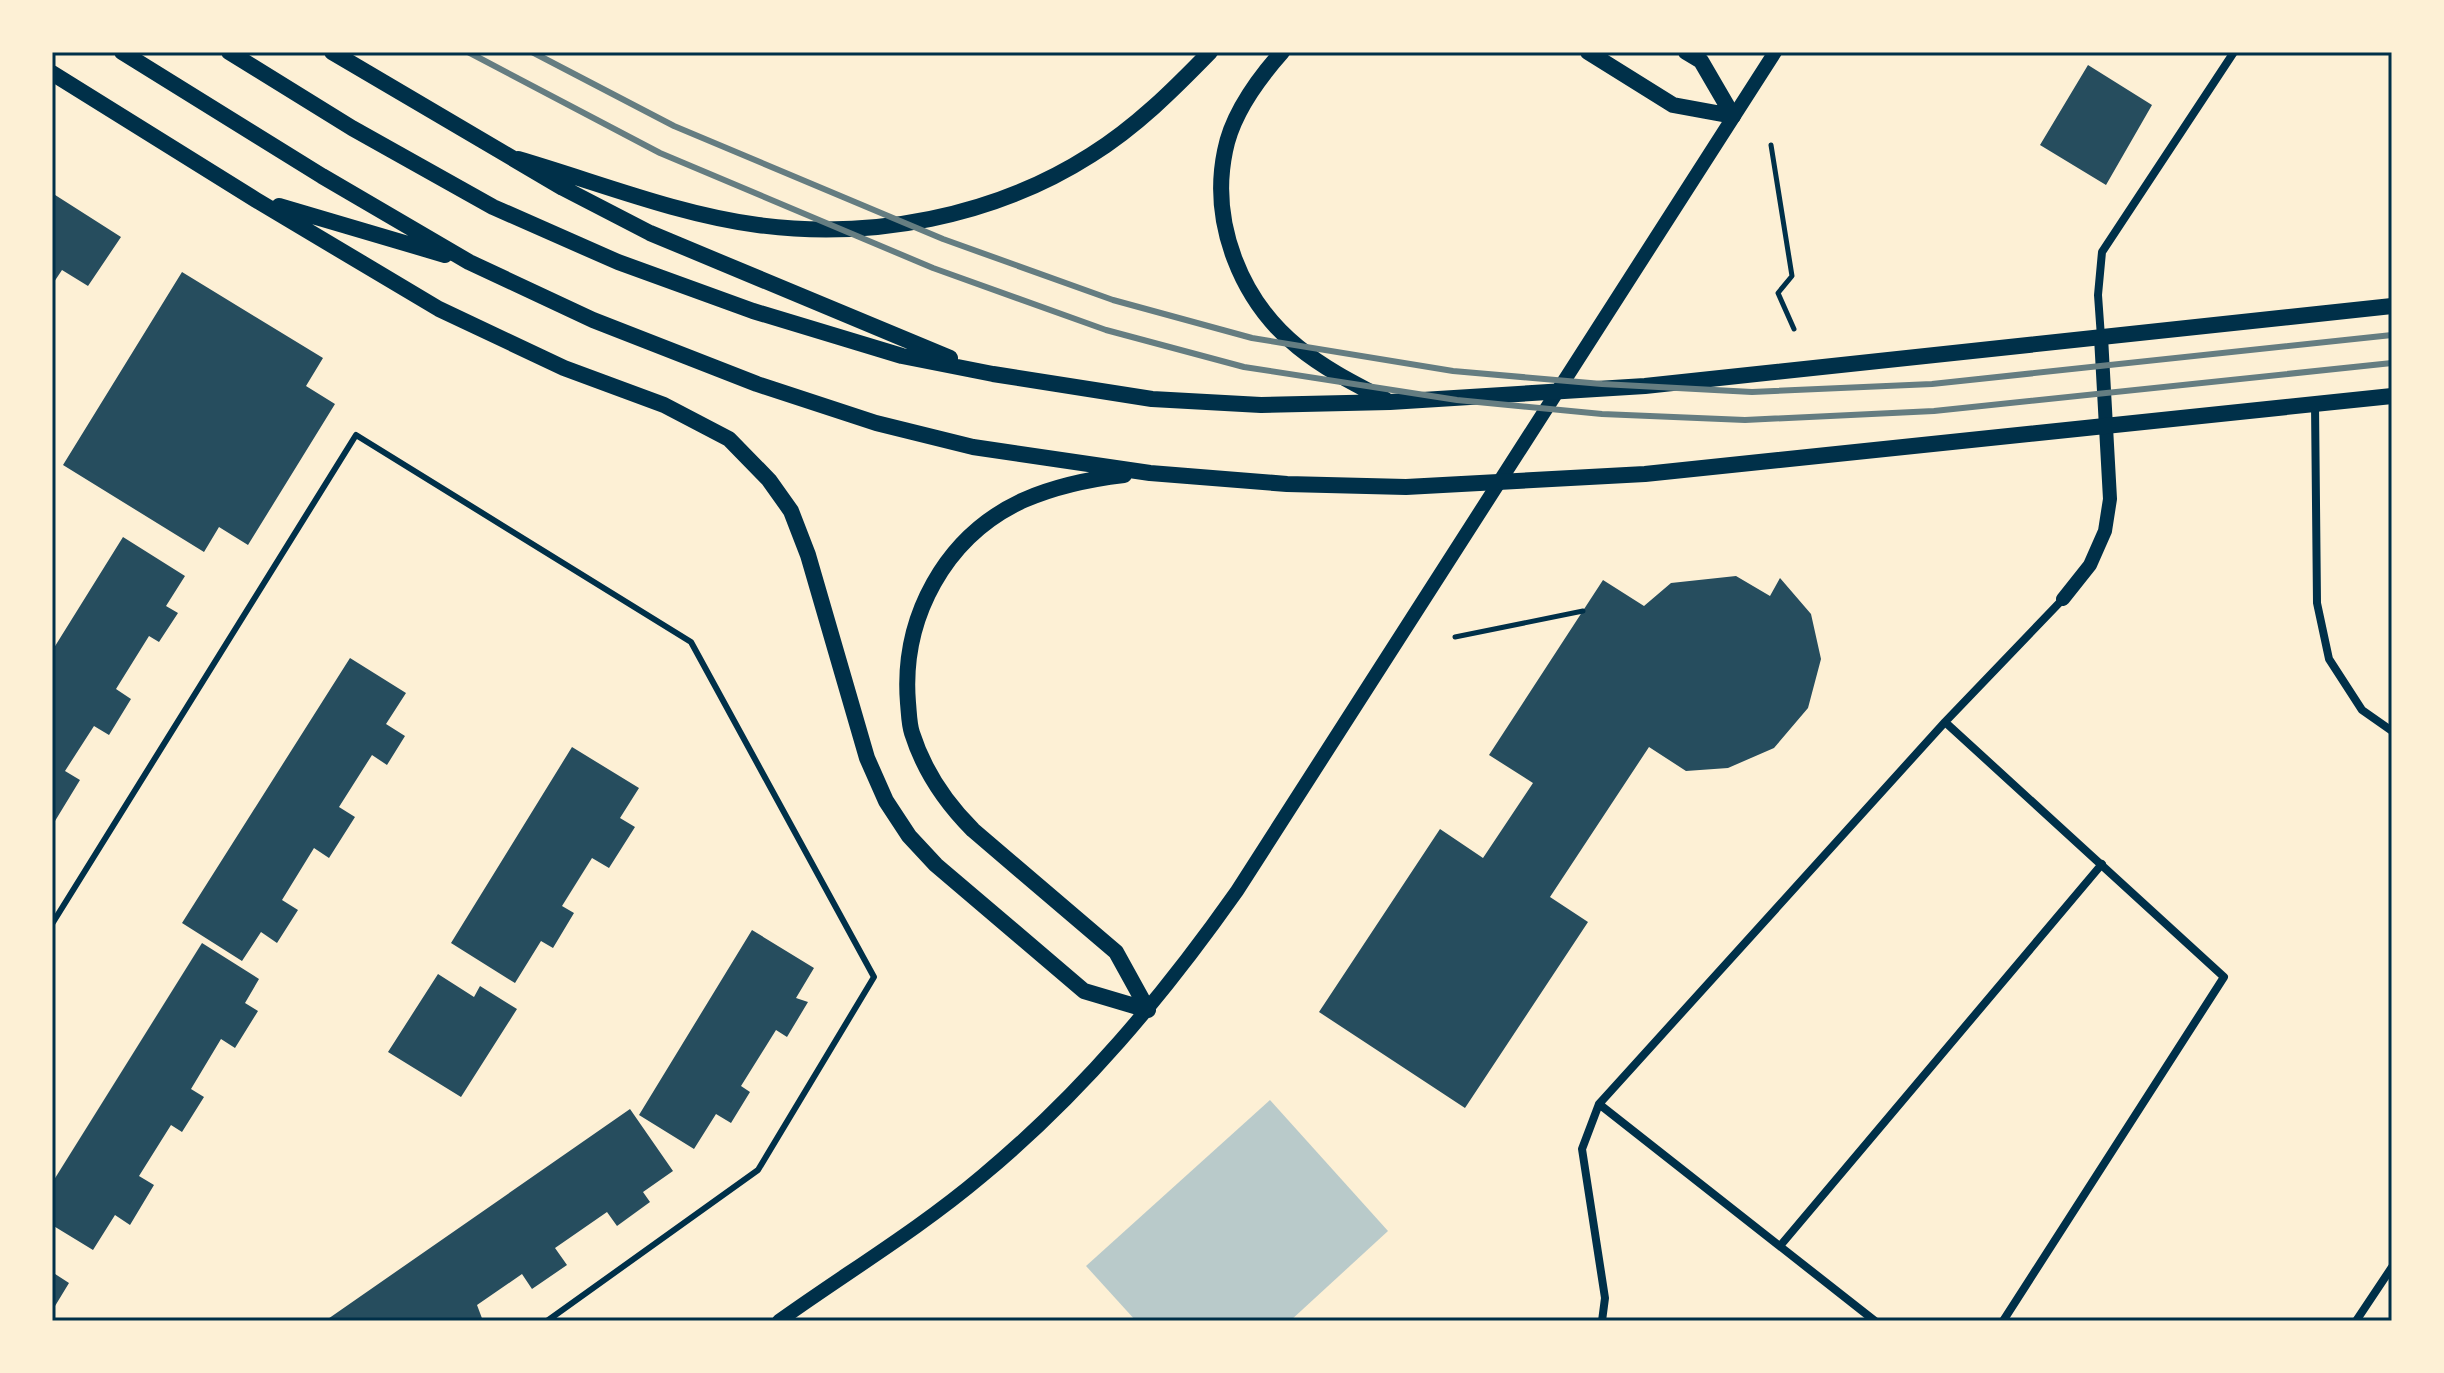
<svg xmlns="http://www.w3.org/2000/svg" width="2444" height="1373" font-family="'Asap Condensed',sans-serif">
<style>
.green{fill:#b9caca}
.building{fill:#264d5e}
.lines{fill:none;stroke-linecap:round;stroke-linejoin:round}
.path{stroke:#003049;stroke-width:5}
.service{stroke:#003049;stroke-width:6}
.minor{stroke:#003049;stroke-width:8}
.tertiary{stroke:#003049;stroke-width:14}
.secondary{stroke:#003049;stroke-width:16}
.rail{stroke:#657d81;stroke-width:6}
.neatline{fill:none;stroke:#003049;stroke-width:3}
</style>
<rect width="100%" height="100%" fill="#fdf0d5"/>
<path class="green" d="M 1270,1100 L 1388,1231 L 1290,1321 L 1136,1321 L 1086,1266 Z"/>
<path class="building" d="M 2088,65 L 2152,105 L 2106,185 L 2040,145 Z
M 52,193 L 121,237 L 88,286 L 62,270 L 52,285 Z
M 182,272 L 323,358 L 306,386 L 335,404 L 248,545 L 219,527 L 204,552 L 63,465 Z
M 123,537 L 185,576 L 166,606 L 178,613 L 159,642 L 149,636 L 116,689 L 131,699 L 109,735 L 94,726 L 65,771 L 80,780 L 55,821 L 52,820 L 52,651 Z
M 1736,576 L 1770,596 L 1780,578 L 1811,614 L 1821,659 L 1808,708 L 1774,748 L 1728,768 L 1686,771 L 1649,747 L 1550,897 L 1588,922 L 1465,1108 L 1319,1012 L 1440,829 L 1483,858 L 1533,783 L 1489,755 L 1603,580 L 1644,606 L 1671,583 Z
M 350,658 L 406,693 L 386,724 L 405,736 L 387,765 L 372,755 L 339,807 L 355,817 L 329,858 L 314,848 L 282,900 L 298,910 L 277,943 L 261,932 L 242,961 L 182,923 Z
M 572,747 L 639,788 L 620,818 L 635,827 L 609,868 L 592,858 L 562,906 L 574,913 L 553,948 L 541,941 L 515,983 L 451,943 Z
M 752,930 L 814,968 L 796,998 L 808,1002 L 787,1037 L 776,1030 L 741,1086 L 750,1092 L 731,1123 L 716,1114 L 694,1149 L 639,1115 Z
M 202,943 L 259,979 L 245,1003 L 258,1011 L 235,1048 L 221,1039 L 191,1089 L 204,1097 L 182,1132 L 171,1125 L 139,1176 L 154,1185 L 130,1225 L 115,1215 L 93,1250 L 52,1225 L 52,1183 Z
M 438,974 L 474,997 L 480,986 L 517,1009 L 461,1097 L 388,1052 Z
M 630,1109 L 673,1171 L 643,1192 L 650,1202 L 617,1226 L 607,1212 L 555,1248 L 567,1265 L 532,1289 L 522,1274 L 477,1305 L 483,1321 L 325,1321 Z
M 52,1272 L 69,1283 L 52,1311 Z"/>
<g class="lines">
<path class="path" d="M 1771,145 L 1792,276 L 1778,293 L 1794,329
M 1455,637 L 1583,611"/>
<path class="service" d="M 52,924 L 356,435 L 691,642 L 874,977 L 758,1170 L 547,1321"/>
<path class="minor" d="M 2101,337 L 2098,295 L 2102,252 L 2234,52
M 2315,404 L 2317,603 L 2329,659 L 2362,710 L 2392,731
M 1945,722 L 2224,977 L 2003,1321
M 1599,1104 L 1875,1321
M 1780,1246 L 2102,864
M 1602,1321 L 1605,1298 L 1582,1149 L 1599,1104 L 1945,722 L 2063,599
M 2356,1321 L 2392,1267"/>
<path class="tertiary" d="M 2063,599 L 2090,565 L 2105,531 L 2110,499 L 2101,337
M 779,1321 C 846,1273 918,1230 982,1176 C 1081,1094 1163,996 1237,891 L 1775,52"/>
<path class="secondary" d="M 122,52 L 322,176 L 469,262 L 593,320 L 757,384 L 876,423 L 973,447 L 1150,473 L 1287,484 L 1406,487 L 1645,474 L 2392,396
M 229,52 L 352,128 L 493,207 L 618,262 L 753,311 L 902,356 L 993,374 L 1152,399 L 1261,405 L 1390,402 L 1645,386 L 2392,306
M 332,52 L 563,188 L 650,233 L 950,358
M 1282,52 C 1258,79 1232,114 1225,151 C 1210,223 1241,301 1298,347 C 1325,369 1355,384 1386,400
M 1588,52 L 1673,105 L 1733,116
M 1686,52 L 1701,61 L 1733,116
M 52,73 L 256,200 L 439,309 L 564,368 L 664,405 L 729,439 L 769,480 L 791,511 L 808,555 L 867,758 L 886,801 L 909,836 L 936,865 L 1084,991 L 1148,1010
M 518,159 C 597,182 676,214 758,225 C 871,240 994,217 1091,155 C 1136,127 1173,90 1210,52
M 279,206 L 445,255
M 1124,475 C 1090,479 1056,486 1024,500 C 945,536 901,618 908,703 C 909,713 909,724 912,733 C 924,771 945,802 973,830 L 1116,952 L 1148,1010"/>
<path class="rail" d="M 468,52 L 660,153 L 933,268 L 1106,330 L 1244,367 L 1457,400 L 1602,414 L 1745,420 L 1934,411 L 2392,363
M 532,52 L 674,126 L 943,239 L 1113,300 L 1252,338 L 1453,371 L 1602,384 L 1752,392 L 1932,384 L 2392,335"/>
</g>
<rect width="2444" height="1373" fill="none" stroke="#fdf0d5" stroke-width="108"/>
<rect x="54" y="54" width="2336" height="1265" class="neatline"/>
</svg>
